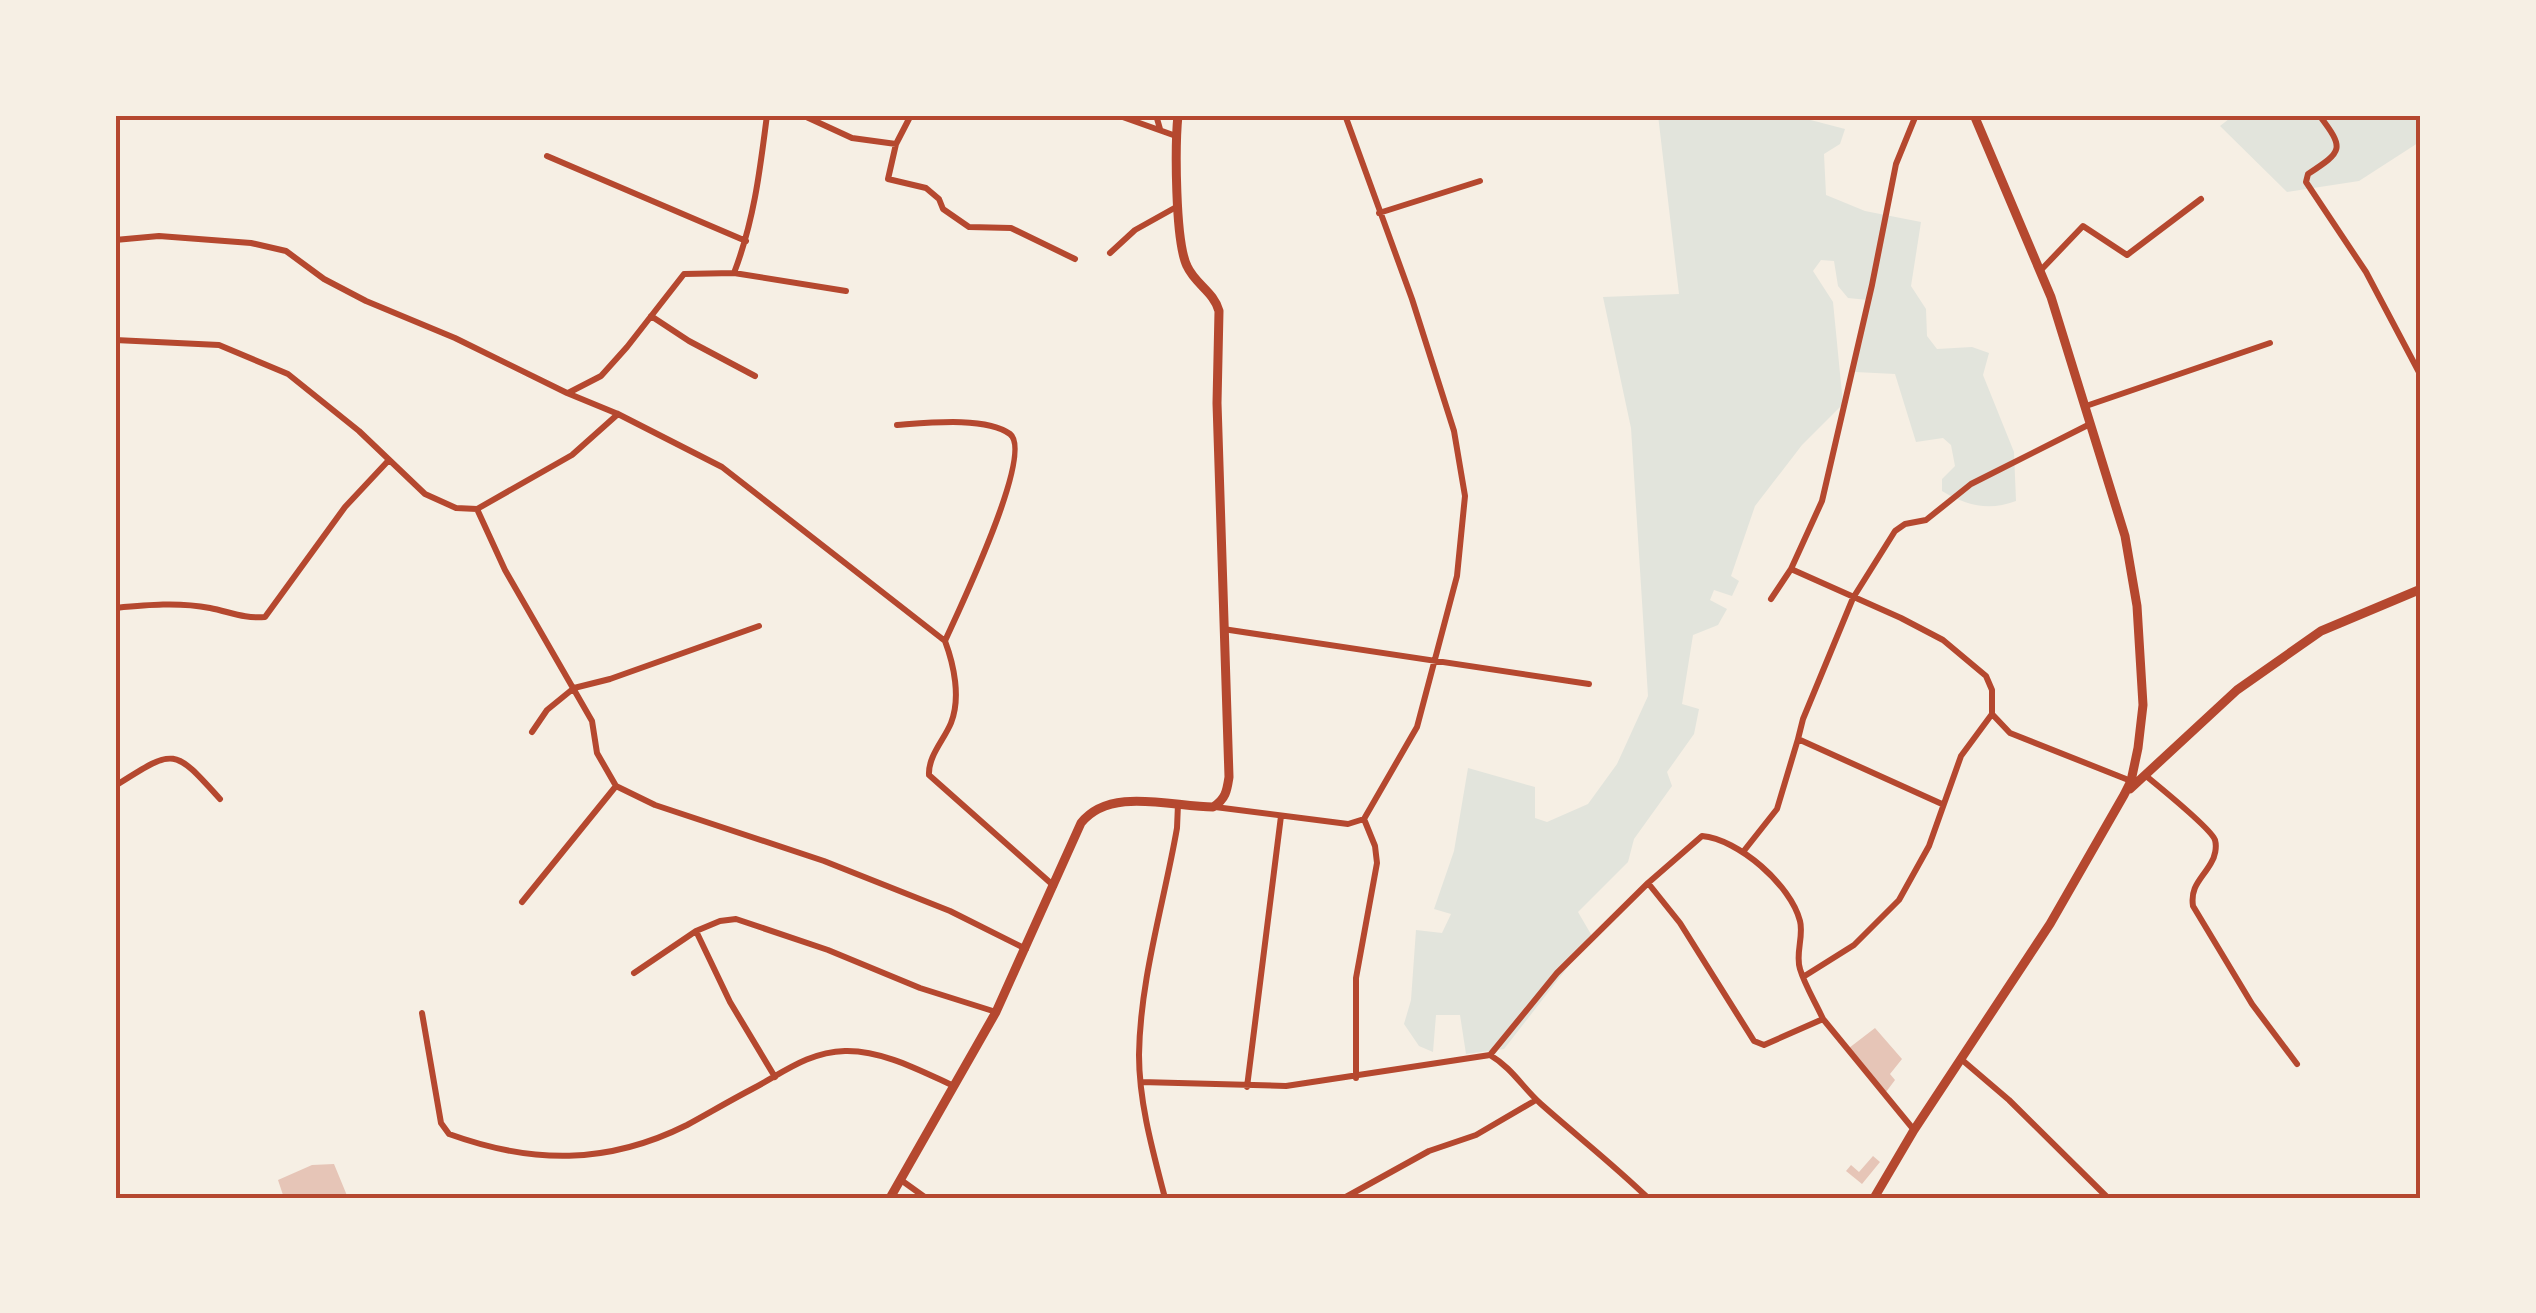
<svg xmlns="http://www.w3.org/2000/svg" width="2536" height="1313" font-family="'IBM Plex Serif',serif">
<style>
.green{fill:#e2e4dc}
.building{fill:#e6c5b7}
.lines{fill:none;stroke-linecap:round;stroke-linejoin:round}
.minor{stroke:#b5482f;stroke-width:6}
.tertiary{stroke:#b5482f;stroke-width:9}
.neatline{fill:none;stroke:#b5482f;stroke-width:4}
</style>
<rect width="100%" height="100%" fill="#f6efe4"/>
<path class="green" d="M 1658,115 L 1802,115 L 1803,118 L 1845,129 L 1840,144 L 1824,154 L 1826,195 L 1865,211 L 1921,222 L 1911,286 L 1926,309 L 1927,336 L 1937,349 L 1972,347 L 1989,353 L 1983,375 L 2014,452 L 2016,501 C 1989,511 1967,506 1942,491 L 1942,479 L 1955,466 L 1951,445 L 1943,438 L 1916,442 L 1895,374 L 1855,372 L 1853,362 L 1862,343 L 1868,300 L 1848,298 L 1838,286 L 1834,261 L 1821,260 L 1813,271 L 1833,302 L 1843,404 L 1802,445 L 1755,506 L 1731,576 L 1739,581 L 1732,596 L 1714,590 L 1710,600 L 1727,609 L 1718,625 L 1693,635 L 1682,704 L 1699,709 L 1694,734 L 1667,772 L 1672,786 L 1634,839 L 1628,862 L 1578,912 L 1592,936 L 1504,1049 L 1466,1054 L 1460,1015 L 1436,1015 L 1433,1052 L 1419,1046 L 1404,1024 L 1411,1000 L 1416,930 L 1442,933 L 1451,914 L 1434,909 L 1454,851 L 1468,768 L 1535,787 L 1535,818 L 1547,822 L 1588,804 L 1617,764 L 1648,696 L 1631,428 L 1603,297 L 1679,294 Z
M 2234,115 L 2421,115 L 2421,141 L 2359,181 L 2287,192 L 2220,126 Z"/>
<path class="building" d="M 1875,1028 L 1902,1059 L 1890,1074 L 1895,1080 L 1886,1092 L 1849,1048 Z
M 1873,1156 L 1880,1162 L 1862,1184 L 1846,1171 L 1851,1165 L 1859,1172 Z
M 334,1164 L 348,1198 L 284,1198 L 278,1180 L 312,1165 Z"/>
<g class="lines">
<path class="minor" d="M 802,115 L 852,138 L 896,144
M 911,115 L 896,144 L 888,179 L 926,188 L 939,199 L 943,209 L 969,227 L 1011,228 L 1075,259
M 1117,115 L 1176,136
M 1156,115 L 1160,129
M 2319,115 C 2345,149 2343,151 2308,174 L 2306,182 L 2366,272 L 2421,376
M 547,156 L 746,241
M 1379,213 L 1480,181
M 115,240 L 159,236 L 251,243 L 286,251 L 324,279 L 366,301 L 455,338 L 567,393 L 618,414 L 722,467 L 945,641 C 954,665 961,698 951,723 C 944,740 928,756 929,775 L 1054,886
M 1110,253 L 1135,230 L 1178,206
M 2041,270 L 2083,226 L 2127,255 L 2201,199
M 734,273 C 754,221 760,170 767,115
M 651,316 L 689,341 L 755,376
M 115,340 L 219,345 L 288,374 L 359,431 L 425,494 L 456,508 L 477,509 L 572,455 L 618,414
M 568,393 L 601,376 L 627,347 L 684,274 L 734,273 L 846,291
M 2086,406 L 2270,343
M 897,425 C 925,423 986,416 1010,434 C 1035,453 957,614 945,641
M 477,509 L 505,570 L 592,721 L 597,753 L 616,786 L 655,805 L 824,861 L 950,911 L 1026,949
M 1791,569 L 1901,618 L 1943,640 L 1986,676 L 1992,690 L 1992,714 L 2010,733 L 2131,781
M 1771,599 L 1791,569 L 1822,501 L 1872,285 L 1896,164 L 1916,115
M 115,608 C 147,605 178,602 210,608 C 230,612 245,619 265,617 L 345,507 L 388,461
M 1223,629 L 1589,684
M 532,732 L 547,710 L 574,688 L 610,679 L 759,626
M 2145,775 C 2158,786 2211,828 2215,840 C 2217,847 2215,857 2211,863 C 2202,879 2190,886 2193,906 L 2252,1004 L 2297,1064
M 115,786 C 175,748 173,747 220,799
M 1942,804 L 1798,739 L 1803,719 L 1853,598 L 1895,531 L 1905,524 L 1926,520 L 1971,484 L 2090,424
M 1215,807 L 1348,824 L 1364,819 L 1417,727 L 1457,576 L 1465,496 L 1454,431 L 1412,299 L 1345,115
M 1743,852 L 1777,809 L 1798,739
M 1648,883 L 1702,836 C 1738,839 1791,885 1800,921 C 1804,936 1795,954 1800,969 C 1805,986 1816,1003 1823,1019
M 522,902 L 616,786
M 696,931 L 730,1002 L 775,1077
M 634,973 L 696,931 L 720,921 L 736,919 L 828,950 L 920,988 L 996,1012
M 1803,977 L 1854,945 L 1899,900 L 1929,846 L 1961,756 L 1992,714
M 422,1013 L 441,1123 L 449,1134 C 532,1164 607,1165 687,1125 C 709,1113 731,1100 754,1088 C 784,1072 809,1052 845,1051 C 882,1050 921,1071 954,1086
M 1490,1055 L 1557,973 L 1648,883 L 1680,923 L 1754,1041 L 1764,1045 L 1823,1019 L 1914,1130
M 1961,1059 L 2009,1100 L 2108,1198
M 1356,1078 L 1356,978 L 1377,863 L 1375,846 L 1364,819
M 1141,1082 L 1286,1086 L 1490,1055 C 1512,1068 1523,1088 1541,1104 C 1577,1136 1614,1165 1648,1198
M 1247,1087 L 1281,816
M 901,1180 L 926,1198
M 1165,1198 C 1153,1152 1139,1103 1139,1055 C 1140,979 1164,903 1177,828 L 1178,804
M 1344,1198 L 1429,1151 L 1476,1135 L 1536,1100"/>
<path class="tertiary" d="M 2130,789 L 2237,690 L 2321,631 L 2421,589
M 890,1198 L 996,1012 L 1081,823 C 1110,786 1173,807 1213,807 C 1226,799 1227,790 1229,777 L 1217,403 L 1219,311 C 1214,292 1195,284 1187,266 C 1175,241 1175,145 1178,115
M 1874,1198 L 1914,1130 L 2050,924 L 2124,795 L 2131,781 L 2138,748 L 2143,705 L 2137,606 L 2125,536 L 2051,297 L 1974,115"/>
</g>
<rect width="2536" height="1313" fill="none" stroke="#f6efe4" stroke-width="235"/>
<rect x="118" y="118" width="2300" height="1078" class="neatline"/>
</svg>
